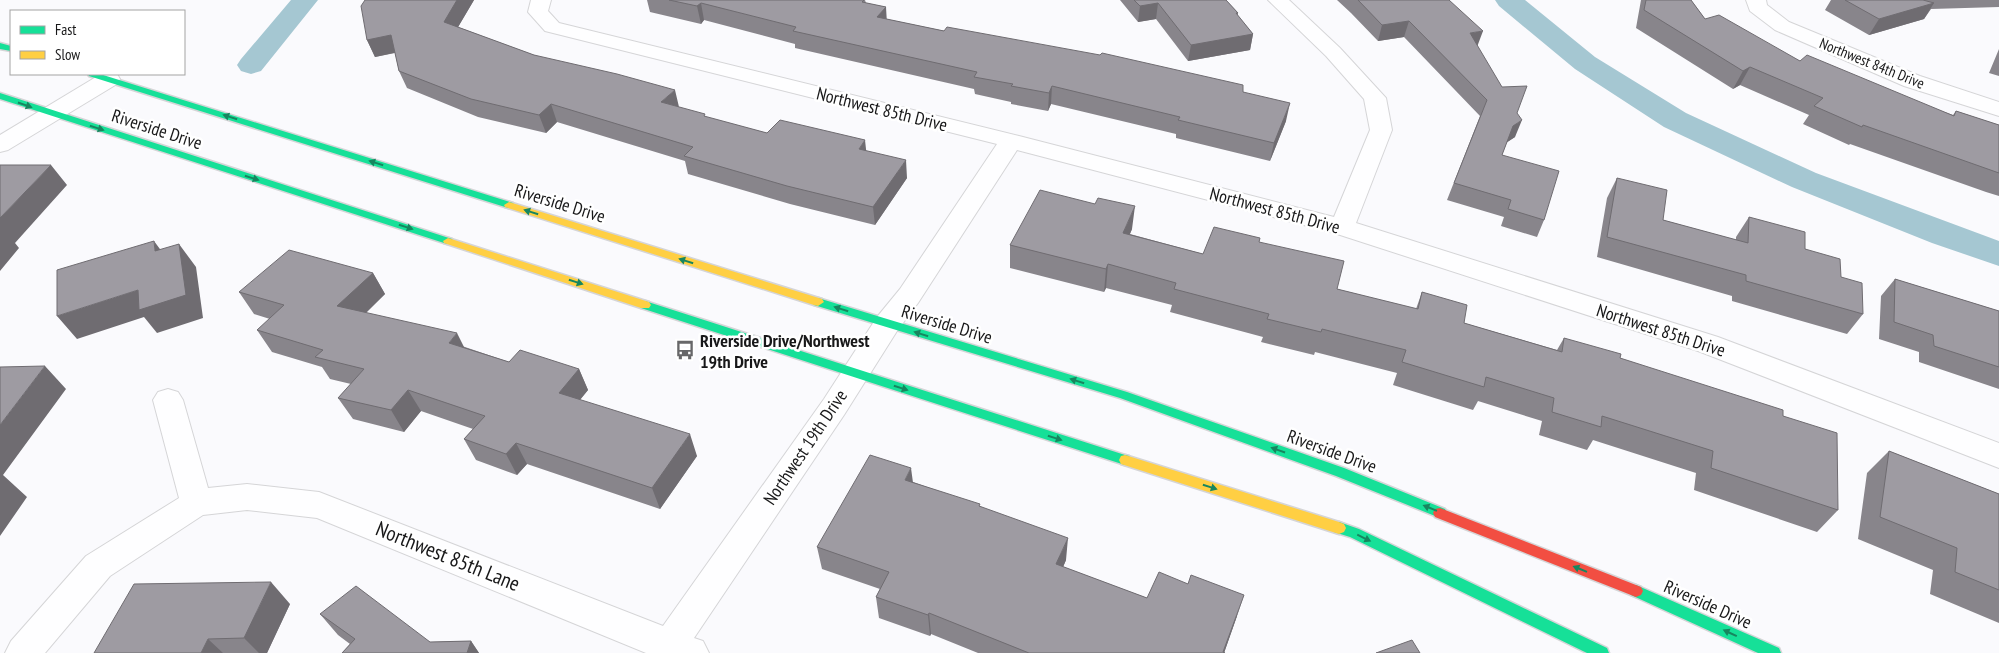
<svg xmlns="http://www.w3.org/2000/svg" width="1999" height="653" font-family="'PT Sans Narrow',sans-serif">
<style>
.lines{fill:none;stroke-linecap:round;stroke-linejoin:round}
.canal{fill:#a5c7d2;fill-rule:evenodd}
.street-casing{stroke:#d5d5d7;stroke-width:2}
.fast-casing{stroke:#d5d5d7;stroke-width:3}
.slow-casing{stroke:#d5d5d7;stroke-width:3}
.jam-casing{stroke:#d5d5d7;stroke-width:3}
.street{fill:#fefeff;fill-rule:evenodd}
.fast{fill:#16e098;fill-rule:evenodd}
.slow{fill:#ffcf43;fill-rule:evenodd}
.jam{fill:#f24e42;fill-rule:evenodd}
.wall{fill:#88858b}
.shaded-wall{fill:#6f6c71}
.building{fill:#9e9ba2;stroke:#6f6c71}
.oneway{fill:#17865f}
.labels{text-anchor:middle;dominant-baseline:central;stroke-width:5;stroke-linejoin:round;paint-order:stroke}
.far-street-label{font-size:15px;fill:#181819;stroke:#fff}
.street-label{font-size:18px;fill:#181819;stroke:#fff}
.poi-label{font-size:18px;font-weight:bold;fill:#181819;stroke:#fff;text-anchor:start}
.near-street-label{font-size:21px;fill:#181819;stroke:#fff}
</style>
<rect width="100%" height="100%" fill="#fafafd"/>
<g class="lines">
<path class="canal" d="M 291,0 L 318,0 L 261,71 L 251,74 L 241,71 L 237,65 L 241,59 Z
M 1495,0 L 1525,0 L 1595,57 L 1686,113 L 1816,173 L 1999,241 L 1999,266 L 1932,243 L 1792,187 L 1664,127 L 1575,69 L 1499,6 Z"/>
<defs>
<path id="street" d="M 531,0 L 551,0 L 548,11 L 559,23 L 1019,136 L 1334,217 L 1370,130 L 1364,99 L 1326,56 L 1268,0 L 1289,0 L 1340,48 L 1386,98 L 1392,130 L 1356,223 L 1718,337 L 1999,443 L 1999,468 L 1698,351 L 1334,233 L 1017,150 L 918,303 L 897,331 L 844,415 L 694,638 L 703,641 L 709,653 L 646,653 L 317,518 L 247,510 L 203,515 L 110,576 L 45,653 L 5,653 L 11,641 L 86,556 L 179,498 L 153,400 L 158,392 L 168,389 L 178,392 L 183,400 L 208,488 L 247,484 L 319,492 L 663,626 L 824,399 L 877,317 L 900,289 L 997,144 L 545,31 L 528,12 Z
M 1746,0 L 1766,0 L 1767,5 L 1789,22 L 1920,76 L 1999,102 L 1999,116 L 1904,86 L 1775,30 L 1750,11 Z
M 101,74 L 117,74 L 120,79 L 117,84 L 8,150 L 0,152 L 0,135 Z"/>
<path id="fast" d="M 0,43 L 11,46 L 11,51 L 0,49 Z
M 88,74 L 100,74 L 513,203 L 514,205 L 509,208 L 505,207 L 89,76 Z
M 0,93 L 452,239 L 453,241 L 448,244 L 444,243 L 0,99 Z
M 818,298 L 1127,392 L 1344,468 L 1445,509 L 1447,513 L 1445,517 L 1440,518 L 1336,476 L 1120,398 L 814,305 L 812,302 Z
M 645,301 L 1125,455 L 1129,456 L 1131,460 L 1129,464 L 1125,465 L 641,308 L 639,305 L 641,302 Z
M 1339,522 L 1359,529 L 1607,648 L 1609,653 L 1587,653 L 1350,537 L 1334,532 L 1332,528 L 1334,524 Z
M 1636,585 L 1779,648 L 1781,653 L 1758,653 L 1631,595 L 1629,591 L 1631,587 Z"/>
<path id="slow" d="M 509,202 L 822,299 L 824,302 L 818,306 L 814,305 L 505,207 L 504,205 Z
M 448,238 L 649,302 L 651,305 L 649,308 L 641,308 L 444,243 L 443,241 Z
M 1125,455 L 1339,522 L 1344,524 L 1346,528 L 1344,532 L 1339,534 L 1121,464 L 1119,460 L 1121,456 Z"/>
<path id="jam" d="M 1440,508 L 1641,587 L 1643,591 L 1641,595 L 1636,597 L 1435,517 L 1433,513 L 1435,509 Z"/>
</defs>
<use href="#street" class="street-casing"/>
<use href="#fast" class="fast-casing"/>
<use href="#slow" class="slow-casing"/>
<use href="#jam" class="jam-casing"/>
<use href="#street" class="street"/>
<use href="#fast" class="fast"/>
<use href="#slow" class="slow"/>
<use href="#jam" class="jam"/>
</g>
<path class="wall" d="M 365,0 L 474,0 L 458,27 L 534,55 L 706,117 L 767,133 L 866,151 L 907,178 L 875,225 L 790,204 L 688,174 L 685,161 L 557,122 L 546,133 L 478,117 L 407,88 L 399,71 L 395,53 L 375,57 L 367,40 Z
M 647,0 L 865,0 L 866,3 L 886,7 L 886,19 L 1243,92 L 1286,121 L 1270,161 L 1176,138 L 1176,134 L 1051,104 L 1048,111 L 1011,104 L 1011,102 L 975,94 L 974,89 L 795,48 L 795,44 L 704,20 L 701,24 L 650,12 Z
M 1120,0 L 1226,0 L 1238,13 L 1238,16 L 1253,34 L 1250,50 L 1188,61 L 1156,19 L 1138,22 Z
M 1337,0 L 1449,0 L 1517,113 L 1515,137 L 1507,142 L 1502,155 L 1544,220 L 1537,237 L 1501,226 L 1504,217 L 1447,200 L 1480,116 L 1404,37 L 1378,41 L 1351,13 Z
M 1641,0 L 1691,0 L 1705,19 L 1800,61 L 1953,115 L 1956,111 L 1999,125 L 1999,196 L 1986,192 L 1850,144 L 1849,145 L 1803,124 L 1809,115 L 1740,85 L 1733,89 L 1636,28 Z
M 1831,0 L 1999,0 L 1999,7 L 1931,9 L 1924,19 L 1869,35 L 1825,10 Z
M 1999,49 L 1999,76 L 1989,73 Z
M 1617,178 L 1663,220 L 1736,240 L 1736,237 L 1749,217 L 1805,249 L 1841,277 L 1863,314 L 1847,334 L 1732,301 L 1732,296 L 1597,257 L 1607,198 Z
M 1132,229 L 1130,234 L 1203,254 L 1259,242 L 1337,289 L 1416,309 L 1422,292 L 1464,323 L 1557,350 L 1564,338 L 1783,416 L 1838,510 L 1817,532 L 1694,490 L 1696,473 L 1593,440 L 1587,450 L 1539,435 L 1542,421 L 1478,401 L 1473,410 L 1393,385 L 1397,373 L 1315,352 L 1314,355 L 1261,342 L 1263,337 L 1170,312 L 1172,305 L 1106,288 L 1104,292 L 1010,268 L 1010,245 Z
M 373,273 L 385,294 L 366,313 L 465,347 L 509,362 L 579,369 L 588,390 L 580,400 L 697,456 L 660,509 L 527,464 L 517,475 L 476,460 L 464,439 L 473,429 L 421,411 L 404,432 L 353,419 L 338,398 L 351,384 L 330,379 L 322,367 L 272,352 L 257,330 L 270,319 L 254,314 L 239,292 Z
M 1895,279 L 1999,311 L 1999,389 L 1919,362 L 1919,352 L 1879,339 L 1881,296 Z
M 1889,451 L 1999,494 L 1999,623 L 1930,594 L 1933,570 L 1858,539 L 1867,473 Z
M 913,482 L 980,506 L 1066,560 L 1063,567 L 1147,598 L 1237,616 L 1224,653 L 1225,653 L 978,653 L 931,634 L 930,636 L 879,618 L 876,597 L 880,589 L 822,569 L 817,547 Z
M 290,604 L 267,653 L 94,653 Z
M 320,614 L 430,642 L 471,641 L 479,653 L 342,653 L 350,644 L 338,635 Z"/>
<path class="shaded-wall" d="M 457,0 L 474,0 L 451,39 L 444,22 Z
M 701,3 L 704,20 L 701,24 L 697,6 Z
M 1158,3 L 1156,19 L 1138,22 L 1140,6 Z
M 1934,3 L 1924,19 L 1869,35 L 1879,19 Z
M 886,7 L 887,24 L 877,17 Z
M 1409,21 L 1404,37 L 1378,41 L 1382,25 Z
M 1483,31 L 1477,47 L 1470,33 Z
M 1253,34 L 1250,50 L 1188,61 L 1191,45 Z
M 391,35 L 398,52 L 375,57 L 367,40 Z
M 1750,67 L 1740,85 L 1733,89 L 1743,71 Z
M 1052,86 L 1051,104 L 1048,111 L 1049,93 Z
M 675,90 L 679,107 L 661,102 Z
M 1290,103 L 1286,121 L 1270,161 L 1274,143 Z
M 551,104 L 557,122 L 546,133 L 539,115 Z
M 1522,120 L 1515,137 L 1506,143 L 1513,126 Z
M 865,140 L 867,158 L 859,149 Z
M 906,160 L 907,178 L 875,225 L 873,207 Z
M 51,165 L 67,185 L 15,243 L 19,248 L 0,271 L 0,218 Z
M 1135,206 L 1132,229 L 1120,256 L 1123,233 Z
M 154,241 L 171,264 L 155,251 Z
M 179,244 L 196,267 L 203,318 L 157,333 L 144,317 L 77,339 L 57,316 L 138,290 Z
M 1108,264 L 1106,288 L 1104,292 L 1106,269 Z
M 373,273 L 385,294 L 350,328 L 337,306 Z
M 457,333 L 468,355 L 449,343 Z
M 45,366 L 66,389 L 3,475 L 27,497 L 0,536 L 0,425 Z
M 579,369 L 588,390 L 568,414 L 559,393 Z
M 408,390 L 421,411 L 404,432 L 391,410 Z
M 690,434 L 697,456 L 660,509 L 652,488 Z
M 516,443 L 527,464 L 517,475 L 506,454 Z
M 911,468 L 914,490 L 905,480 Z
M 1068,538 L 1066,560 L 1055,586 L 1056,564 Z
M 271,582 L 290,604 L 267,653 L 259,653 L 244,638 Z
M 1244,595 L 1237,616 L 1224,653 L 1223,653 Z
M 929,613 L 931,634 L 930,636 L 928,615 Z
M 208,639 L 223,653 L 201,653 Z
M 471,641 L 479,653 L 467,653 Z"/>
<path class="building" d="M 365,0 L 457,0 L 444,22 L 534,55 L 617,74 L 675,90 L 661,102 L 705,114 L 704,116 L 767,133 L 780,120 L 865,140 L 859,149 L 906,160 L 873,207 L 787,186 L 684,156 L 693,147 L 551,104 L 539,115 L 471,99 L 399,71 L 391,35 L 367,40 L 361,6 Z
M 669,0 L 864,0 L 862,2 L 886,7 L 877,17 L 944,31 L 947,27 L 1100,55 L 1102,53 L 1243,85 L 1243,92 L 1290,103 L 1274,143 L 1178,120 L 1180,117 L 1052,86 L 1049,93 L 1011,86 L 1013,84 L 974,77 L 977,72 L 793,31 L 796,27 L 701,3 L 697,6 Z
M 1134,0 L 1226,0 L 1238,13 L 1236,13 L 1253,34 L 1191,45 L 1158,3 L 1140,6 Z
M 1358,0 L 1449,0 L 1483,31 L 1470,33 L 1502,87 L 1527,86 L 1517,113 L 1522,120 L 1513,126 L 1502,155 L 1559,171 L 1544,220 L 1508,209 L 1511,200 L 1454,183 L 1487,100 L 1409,21 L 1382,25 Z
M 1646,0 L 1691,0 L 1705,19 L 1719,15 L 1800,61 L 1807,55 L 1954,116 L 1956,111 L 1999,125 L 1999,173 L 1863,125 L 1862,127 L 1814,106 L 1823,98 L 1750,67 L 1743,71 L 1644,10 Z
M 1845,0 L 1923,0 L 1934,3 L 1879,19 Z
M 0,165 L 51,165 L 0,218 Z
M 1617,178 L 1667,190 L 1663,220 L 1748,243 L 1749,217 L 1805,232 L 1805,249 L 1840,259 L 1841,277 L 1862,283 L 1863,314 L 1746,281 L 1746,275 L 1607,237 Z
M 1040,190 L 1095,204 L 1098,198 L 1135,206 L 1123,233 L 1203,254 L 1214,227 L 1260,238 L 1259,242 L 1344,261 L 1337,289 L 1418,309 L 1422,292 L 1467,305 L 1464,323 L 1562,352 L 1564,338 L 1621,354 L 1620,358 L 1783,410 L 1783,416 L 1837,433 L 1838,510 L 1711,468 L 1713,451 L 1602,416 L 1601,427 L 1552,412 L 1554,398 L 1486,377 L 1484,387 L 1402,362 L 1406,350 L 1322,329 L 1321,332 L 1267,319 L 1269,314 L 1174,289 L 1176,283 L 1108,264 L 1106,269 L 1010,245 Z
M 154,241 L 155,251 L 179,244 L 186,295 L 139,310 L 138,290 L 57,316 L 57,270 Z
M 289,250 L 373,273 L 337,306 L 457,333 L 449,343 L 509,362 L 520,350 L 579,369 L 559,393 L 690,434 L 652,488 L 516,443 L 506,454 L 464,439 L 485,416 L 408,390 L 391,410 L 338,398 L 364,369 L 315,357 L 323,350 L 257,330 L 284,305 L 239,292 Z
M 1895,279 L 1999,311 L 1999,367 L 1934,346 L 1933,335 L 1894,322 Z
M 45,366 L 0,425 L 0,367 Z
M 1889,451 L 1999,494 L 1999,590 L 1955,572 L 1957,548 L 1880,517 Z
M 870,455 L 911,468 L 905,480 L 980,504 L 979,506 L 1068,538 L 1056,564 L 1147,598 L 1159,572 L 1188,584 L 1191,575 L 1244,595 L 1223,652 L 1225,653 L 1029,653 L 929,613 L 928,615 L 876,597 L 889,572 L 817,547 Z
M 271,582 L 244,638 L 208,639 L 201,653 L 94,653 L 134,584 Z
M 356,586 L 430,642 L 471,641 L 467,653 L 342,653 L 355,639 L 320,614 Z
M 1412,640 L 1420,653 L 1376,653 Z"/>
<defs><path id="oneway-solid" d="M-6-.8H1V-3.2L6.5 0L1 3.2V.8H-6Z" transform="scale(1.25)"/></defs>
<g class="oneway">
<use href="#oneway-solid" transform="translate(25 105) rotate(19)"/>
<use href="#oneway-solid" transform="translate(230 117) rotate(-162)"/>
<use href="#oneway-solid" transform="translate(97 128) rotate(18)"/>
<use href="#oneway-solid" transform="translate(376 163) rotate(-163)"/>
<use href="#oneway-solid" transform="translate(252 178) rotate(18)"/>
<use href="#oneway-solid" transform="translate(531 212) rotate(-163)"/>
<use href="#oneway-solid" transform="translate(406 227) rotate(18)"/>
<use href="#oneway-solid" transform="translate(686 261) rotate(-163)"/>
<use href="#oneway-solid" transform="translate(576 282) rotate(18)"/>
<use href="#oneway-solid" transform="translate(841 309) rotate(-163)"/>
<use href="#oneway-solid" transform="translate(921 334) rotate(-163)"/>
<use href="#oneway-solid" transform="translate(1077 381) rotate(-163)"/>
<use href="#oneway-solid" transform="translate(901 388) rotate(18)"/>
<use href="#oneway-solid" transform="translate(1055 438) rotate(18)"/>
<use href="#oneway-solid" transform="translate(1278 450) rotate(-161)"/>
<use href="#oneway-solid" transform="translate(1210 487) rotate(18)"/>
<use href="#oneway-solid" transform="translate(1430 508) rotate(-158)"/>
<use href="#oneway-solid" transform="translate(1364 538) rotate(26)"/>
<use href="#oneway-solid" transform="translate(1580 569) rotate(-158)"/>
<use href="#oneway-solid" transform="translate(1730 633) rotate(-155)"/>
</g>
<defs>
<symbol id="bus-bare" viewBox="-9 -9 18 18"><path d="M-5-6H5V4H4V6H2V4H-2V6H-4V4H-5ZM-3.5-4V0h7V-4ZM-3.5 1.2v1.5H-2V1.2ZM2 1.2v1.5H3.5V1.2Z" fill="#676769" stroke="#fff" stroke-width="2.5" paint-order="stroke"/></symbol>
</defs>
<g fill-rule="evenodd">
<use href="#bus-bare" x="671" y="336" width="28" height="28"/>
</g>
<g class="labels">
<g class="far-street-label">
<text transform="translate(1872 63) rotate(22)">Northwest 84th Drive</text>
</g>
<g class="street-label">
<text transform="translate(882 109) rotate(14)">Northwest 85th Drive</text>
<text transform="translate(157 129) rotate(18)">Riverside Drive</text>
<text transform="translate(560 203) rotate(17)">Riverside Drive</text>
<text transform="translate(1275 210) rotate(15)">Northwest 85th Drive</text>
<text transform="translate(947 324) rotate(17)">Riverside Drive</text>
<text transform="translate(1661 330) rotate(18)">Northwest 85th Drive</text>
<text transform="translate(805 447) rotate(-56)">Northwest 19th Drive</text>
<text transform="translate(1332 451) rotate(20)">Riverside Drive</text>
<text transform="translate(1708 604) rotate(24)">Riverside Drive</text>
</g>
<g class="poi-label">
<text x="700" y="340">Riverside Drive/Northwest<tspan x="700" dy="21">19th Drive</tspan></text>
</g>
<g class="near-street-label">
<text transform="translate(448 556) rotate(22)">Northwest 85th Lane</text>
</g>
</g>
<rect x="10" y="10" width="175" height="65" fill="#ffffff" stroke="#a3a3a3"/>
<rect x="20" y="26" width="25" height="8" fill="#16e098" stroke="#a3a3a3"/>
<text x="55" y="35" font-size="15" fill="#181819">Fast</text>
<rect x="20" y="51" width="25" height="8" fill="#ffcf43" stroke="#a3a3a3"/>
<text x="55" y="60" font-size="15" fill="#181819">Slow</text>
</svg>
